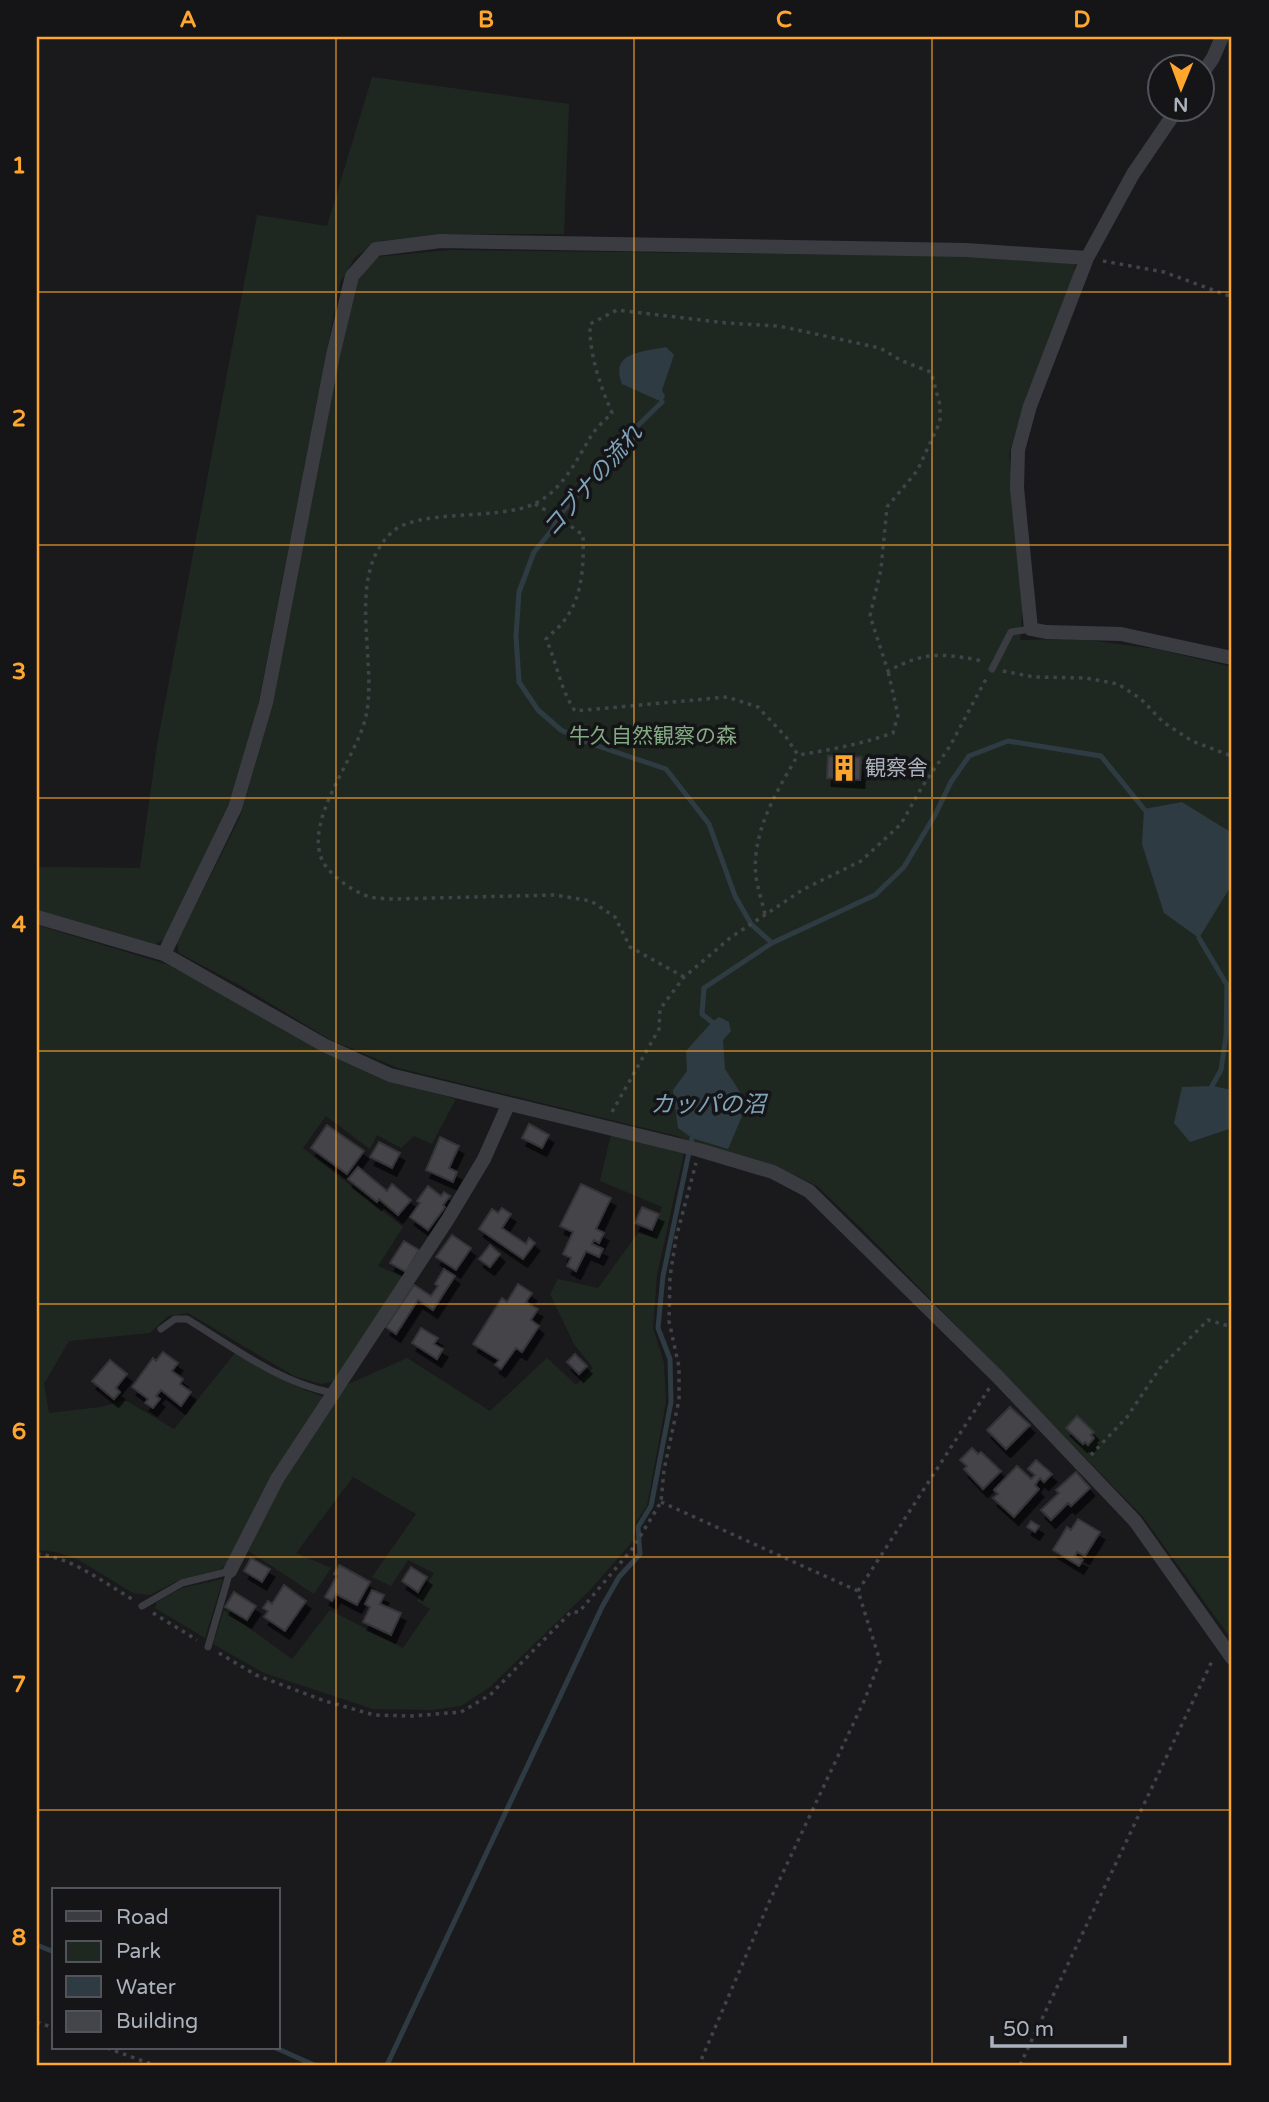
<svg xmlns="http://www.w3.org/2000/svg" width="1269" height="2102" font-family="'Varela Round','Noto Sans JP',sans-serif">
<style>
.green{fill:#1f2820}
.water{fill:#2e3b42}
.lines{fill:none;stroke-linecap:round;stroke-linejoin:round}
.stream{stroke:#2e3b42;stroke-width:5}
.building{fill:#44454a;stroke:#343439;stroke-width:2;filter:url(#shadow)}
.path{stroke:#404449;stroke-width:3.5;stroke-dasharray:3.5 5;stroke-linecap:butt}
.lane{stroke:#3a3c42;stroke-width:7}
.street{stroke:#3a3c42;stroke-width:14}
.grid{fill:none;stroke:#ffa62f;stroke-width:2;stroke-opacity:0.55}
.labels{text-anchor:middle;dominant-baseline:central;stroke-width:7;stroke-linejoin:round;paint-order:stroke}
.park-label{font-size:21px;fill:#82a981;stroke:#151518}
.poi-label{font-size:21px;fill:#abb2bd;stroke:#151518;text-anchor:start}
.water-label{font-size:23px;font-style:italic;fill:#80a4ba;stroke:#151518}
.neatline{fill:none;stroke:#ffa62f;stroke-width:2.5}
.grid-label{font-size:23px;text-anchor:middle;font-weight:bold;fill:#ffa62f}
</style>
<defs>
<filter id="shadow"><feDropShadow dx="4.5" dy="8" stdDeviation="0" flood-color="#0009"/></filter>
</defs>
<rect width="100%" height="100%" fill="#1a1a1d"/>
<path class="green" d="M 372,77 L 569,104 L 564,234 L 451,234 L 379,241 L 355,257 L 340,283 L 257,711 L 229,806 L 168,936 L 156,944 L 37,910 L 37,867 L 140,868 L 157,745 L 257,215 L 327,226 Z
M 449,250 L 960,256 L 1075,263 L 1074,279 L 1028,391 L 1009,453 L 1023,601 L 1020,640 L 1080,639 L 1156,649 L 1232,667 L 1232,1640 L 1143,1517 L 864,1231 L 817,1186 L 784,1170 L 673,1135 L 398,1068 L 331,1040 L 241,986 L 179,953 L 177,943 L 240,817 L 272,707 L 309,504 L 355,283 L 376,257 Z
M 37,925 L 169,965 L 330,1052 L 420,1089 L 456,1099 L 432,1144 L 414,1136 L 401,1148 L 377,1135 L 370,1149 L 326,1116 L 303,1148 L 403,1227 L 378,1266 L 404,1277 L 336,1381 L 321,1384 L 294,1376 L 188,1313 L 168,1316 L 150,1333 L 69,1341 L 44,1384 L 49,1413 L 101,1407 L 125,1400 L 174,1429 L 235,1353 L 305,1390 L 322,1396 L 323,1402 L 231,1559 L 221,1569 L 175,1582 L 150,1595 L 133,1593 L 77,1559 L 56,1552 L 37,1550 Z
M 611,1134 L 684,1153 L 657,1275 L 653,1328 L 664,1363 L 666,1402 L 647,1506 L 636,1522 L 633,1541 L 591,1589 L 490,1687 L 461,1706 L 432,1710 L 373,1709 L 264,1673 L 213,1644 L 224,1610 L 292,1659 L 330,1610 L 403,1648 L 430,1609 L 417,1601 L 434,1573 L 408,1560 L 391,1586 L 372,1577 L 416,1514 L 353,1477 L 296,1553 L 331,1568 L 314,1594 L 247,1550 L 280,1484 L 344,1386 L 407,1358 L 490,1411 L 547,1358 L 576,1385 L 593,1368 L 574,1344 L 550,1294 L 558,1279 L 598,1288 L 638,1233 L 653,1237 L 662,1207 L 600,1181 Z
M 223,1579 L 205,1638 L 155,1608 L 157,1602 L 182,1588 Z"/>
<path class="water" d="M 666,347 L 674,355 L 662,390 L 665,396 L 662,402 L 622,384 C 609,351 644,352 666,347 Z
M 1182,802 L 1232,833 L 1231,886 L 1199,938 L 1164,913 L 1142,844 L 1144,809 Z
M 719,1017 L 729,1022 L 731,1031 L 723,1040 L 725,1069 L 744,1098 L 745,1109 L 728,1149 L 692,1138 L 678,1128 L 673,1090 L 687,1071 L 686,1051 L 712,1022 Z
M 1212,1086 L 1232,1090 L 1232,1128 L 1190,1142 L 1174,1123 L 1182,1087 Z"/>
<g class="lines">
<path class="stream" d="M 662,402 L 624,439 L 558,517 L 552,530 L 534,552 L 519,592 L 516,636 L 519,682 L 538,710 L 561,730 L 586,742 L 666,769 L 709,824 L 735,896 L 751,924 L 772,943
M 1199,938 L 1227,985 L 1226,1036 L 1221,1070 L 1212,1086
M 712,1022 L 702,1014 L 704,988 L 772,943 L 875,895 L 904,867 L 935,815 L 951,782 L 969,756 L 1008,741 L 1101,756 L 1144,809
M 37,1945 L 54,1952
M 276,2048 L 314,2065
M 387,2065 L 602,1607 L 619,1577 L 640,1554 L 638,1527 L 651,1506 L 671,1402 L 670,1359 L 658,1328 L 663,1276 L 692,1138"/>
</g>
<path class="building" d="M 828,756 L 861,757 L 860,780 L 827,778 Z
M 529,1124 L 549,1135 L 542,1148 L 522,1138 Z
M 327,1125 L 364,1151 L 347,1174 L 311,1148 Z
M 440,1137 L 459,1146 L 449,1168 L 457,1172 L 453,1182 L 426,1170 Z
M 379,1142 L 400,1153 L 392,1168 L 370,1157 Z
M 358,1167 L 387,1191 L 392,1184 L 411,1200 L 398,1215 L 379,1199 L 377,1202 L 348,1179 Z
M 581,1184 L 611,1198 L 596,1229 L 604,1233 L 599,1243 L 594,1240 L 592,1244 L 603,1249 L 599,1257 L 586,1251 L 576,1271 L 567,1266 L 571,1258 L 563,1254 L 573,1232 L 560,1226 Z
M 428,1186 L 441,1196 L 444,1192 L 450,1196 L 443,1205 L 445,1207 L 428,1230 L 410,1217 L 420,1203 L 417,1201 Z
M 642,1207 L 659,1214 L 652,1230 L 635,1223 Z
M 502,1208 L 511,1214 L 502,1228 L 526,1244 L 529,1238 L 535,1243 L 523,1259 L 479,1229 L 492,1209 L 498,1213 Z
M 452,1235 L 471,1248 L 456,1270 L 436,1257 Z
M 404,1241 L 419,1250 L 406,1272 L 390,1263 Z
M 490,1245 L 500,1254 L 490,1267 L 479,1259 Z
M 444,1269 L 455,1276 L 433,1310 L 418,1300 L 396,1334 L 386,1327 L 414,1285 L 431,1296 L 438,1286 L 435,1284 Z
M 518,1284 L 532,1293 L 526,1302 L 538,1309 L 531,1320 L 539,1326 L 522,1352 L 516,1348 L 501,1369 L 495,1365 L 499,1360 L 473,1344 L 502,1298 L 507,1302 Z
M 421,1328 L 438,1338 L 434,1344 L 443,1349 L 437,1359 L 412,1343 Z
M 163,1352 L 178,1363 L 172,1371 L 183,1379 L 180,1384 L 191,1392 L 181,1406 L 161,1390 L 156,1396 L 160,1399 L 153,1408 L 145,1403 L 148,1399 L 132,1387 L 153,1358 L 156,1361 Z
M 575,1354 L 587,1366 L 579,1374 L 567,1362 Z
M 110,1360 L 127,1374 L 116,1388 L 120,1392 L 114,1399 L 92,1381 Z
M 1010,1407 L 1030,1425 L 1006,1449 L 987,1430 Z
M 1077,1416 L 1094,1432 L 1091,1435 L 1094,1438 L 1088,1445 L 1085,1442 L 1083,1444 L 1066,1428 Z
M 972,1448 L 978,1454 L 981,1452 L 1001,1471 L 983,1489 L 964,1469 L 967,1466 L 960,1460 Z
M 1036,1460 L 1052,1474 L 1044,1482 L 1040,1478 L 1035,1485 L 1039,1489 L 1014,1517 L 993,1498 L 998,1494 L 994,1490 L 1017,1466 L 1031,1479 L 1035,1475 L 1028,1469 Z
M 1076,1472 L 1090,1488 L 1071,1506 L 1068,1503 L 1051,1520 L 1041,1510 L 1059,1493 L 1056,1490 Z
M 1078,1519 L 1100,1532 L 1085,1556 L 1077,1552 L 1075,1556 L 1083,1560 L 1079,1566 L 1053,1550 L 1067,1527 L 1071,1530 Z
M 1031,1521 L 1039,1526 L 1035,1532 L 1027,1527 Z
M 251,1558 L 270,1569 L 262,1582 L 244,1571 Z
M 339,1565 L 370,1582 L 357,1605 L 336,1594 L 332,1601 L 325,1597 L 337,1576 L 334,1574 Z
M 411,1567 L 427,1577 L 418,1592 L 402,1581 Z
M 284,1585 L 306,1601 L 285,1631 L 264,1617 L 268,1611 L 263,1608 L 268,1601 L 272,1604 Z
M 372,1590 L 384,1595 L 380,1604 L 401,1613 L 391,1635 L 363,1622 L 370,1607 L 365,1604 Z
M 234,1592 L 256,1606 L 247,1620 L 225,1607 Z"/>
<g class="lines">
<path class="path" d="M 1103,261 L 1164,272 L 1232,297
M 535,504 L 558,517 L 583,535 C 584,562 583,595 566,618 C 561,626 553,632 546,639 C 557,663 560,689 575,711 L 727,697 L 758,707 L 786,737 L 798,755 C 830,750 861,744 893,733 L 898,715 L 888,671
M 1003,671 L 1034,677 L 1086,678 L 1118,684 L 1141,699 L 1163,722 L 1192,741 L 1232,756
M 765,914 C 762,902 758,889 756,877 C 751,832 777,791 798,755
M 684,977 L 630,947 L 615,917 L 591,901 L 555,895 L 393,899 C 386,898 378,899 371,897 C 356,894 329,875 322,860 C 304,818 357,758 366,716 C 378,660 345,577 391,533 C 416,508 497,521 534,504 C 562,491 576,461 591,436 C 596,428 605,420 612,413 C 600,385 589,354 590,324 L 617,310 L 726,323 L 779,326 L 880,348 L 902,361 L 931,372 L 940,405 L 940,422 L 917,471 L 887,507 L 881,569 L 870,616 L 888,671 C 924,652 940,653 978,660 L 983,663
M 612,1112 L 659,1029 L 660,1009 L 684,977 L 730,938 L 804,889 L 861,861 L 901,824 L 922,787 L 950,746 L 986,679
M 1091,1455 L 1127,1417 L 1160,1368 L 1208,1320 L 1232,1327
M 661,1502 L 858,1591 L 880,1661 L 864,1701 L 770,1900 L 699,2065
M 37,1554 C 73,1558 101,1581 132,1599
M 858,1591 L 990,1387
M 153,1613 L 197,1640
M 219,1653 L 256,1675 L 325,1701 L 374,1715 L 411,1716 L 461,1712 L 490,1695 L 571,1612 L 579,1612 L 633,1548 L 661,1502 L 664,1470 L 679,1400 L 679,1367 L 669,1321 L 670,1277 L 676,1238 L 696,1163
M 37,2022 L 54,2028
M 107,2048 L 154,2065
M 1020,2065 L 1213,1659"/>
<path class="lane" d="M 992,669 L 1011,632 L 1031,629
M 161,1329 L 175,1319 L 187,1319 C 233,1347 278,1382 333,1393
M 142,1606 L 182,1583 L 230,1571
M 208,1647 L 230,1571"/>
<path class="street" d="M 1202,74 L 1213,58 L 1222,37
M 1178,108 L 1133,174 L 1087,258 L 1030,406 L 1018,450 L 1017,488 L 1031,629 L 1046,632 L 1121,634 L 1232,658
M 37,917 L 164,954 L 324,1045 L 390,1075 L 699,1150 L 773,1172 L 809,1191 L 997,1376 L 1135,1521 L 1232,1658
M 164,954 L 235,808 L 266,703 L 333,355 L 352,276 L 376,249 L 441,241 L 966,250 L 1087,258
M 230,1571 L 277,1479 L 448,1219 L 484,1159 L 508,1105"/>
</g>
<path class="grid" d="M 336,37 L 336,2065M 634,37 L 634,2065M 932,37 L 932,2065M 37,292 L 1232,292M 37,545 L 1232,545M 37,798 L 1232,798M 37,1051 L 1232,1051M 37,1304 L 1232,1304M 37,1557 L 1232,1557M 37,1810 L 1232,1810"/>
<defs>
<symbol id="building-bare" viewBox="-9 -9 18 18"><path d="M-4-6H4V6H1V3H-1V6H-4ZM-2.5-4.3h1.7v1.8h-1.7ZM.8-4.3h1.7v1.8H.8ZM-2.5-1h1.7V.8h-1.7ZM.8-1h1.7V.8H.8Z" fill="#ffa62f" stroke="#151518" stroke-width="2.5" paint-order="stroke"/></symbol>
</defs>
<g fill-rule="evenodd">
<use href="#building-bare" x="825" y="749" width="38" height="38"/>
</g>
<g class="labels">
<g class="park-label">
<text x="653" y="736">牛久自然観察の森</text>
</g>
<g class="poi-label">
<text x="865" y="768">観察舎</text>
</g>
<g class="water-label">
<text transform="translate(593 481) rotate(-49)">コブナの流れ</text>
<text x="708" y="1105">カッパの沼</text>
</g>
</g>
<rect width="1269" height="2102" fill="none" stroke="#151518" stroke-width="77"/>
<rect x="52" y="1888" width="228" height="161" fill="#151518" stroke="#51545a" stroke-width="2"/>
<rect x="66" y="1911" width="35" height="10" fill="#3a3c42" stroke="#51545a" stroke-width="2"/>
<text x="116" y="1924" font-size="21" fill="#abb2bd">Road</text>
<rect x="66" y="1941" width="35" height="21" fill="#1f2820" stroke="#51545a" stroke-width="2"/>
<text x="116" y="1958" font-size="21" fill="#abb2bd">Park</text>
<rect x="66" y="1976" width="35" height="21" fill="#2e3b42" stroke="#51545a" stroke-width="2"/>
<text x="116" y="1994" font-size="21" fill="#abb2bd">Water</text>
<rect x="66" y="2011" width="35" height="21" fill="#44454a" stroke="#51545a" stroke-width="2"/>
<text x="116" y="2028" font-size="21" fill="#abb2bd">Building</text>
<g transform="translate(1181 88) rotate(181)"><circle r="33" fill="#151518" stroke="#51545a" stroke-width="2"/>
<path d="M0-5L12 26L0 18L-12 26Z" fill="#ffa62f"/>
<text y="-10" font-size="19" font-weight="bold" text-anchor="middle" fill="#abb2bd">N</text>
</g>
<path d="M992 2036v10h133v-10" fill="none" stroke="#abb2bd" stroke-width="3.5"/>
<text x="1003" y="2036" font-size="21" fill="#abb2bd" stroke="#151518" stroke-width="5" paint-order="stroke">50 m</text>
<rect x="38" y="38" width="1192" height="2026" class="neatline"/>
<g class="grid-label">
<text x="188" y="27">A</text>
<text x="486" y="27">B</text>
<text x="784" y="27">C</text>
<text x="1082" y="27">D</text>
<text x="19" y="173">1</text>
<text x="19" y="426">2</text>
<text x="19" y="679">3</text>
<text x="19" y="932">4</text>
<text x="19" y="1186">5</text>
<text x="19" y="1439">6</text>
<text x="19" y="1692">7</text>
<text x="19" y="1945">8</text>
</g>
</svg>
